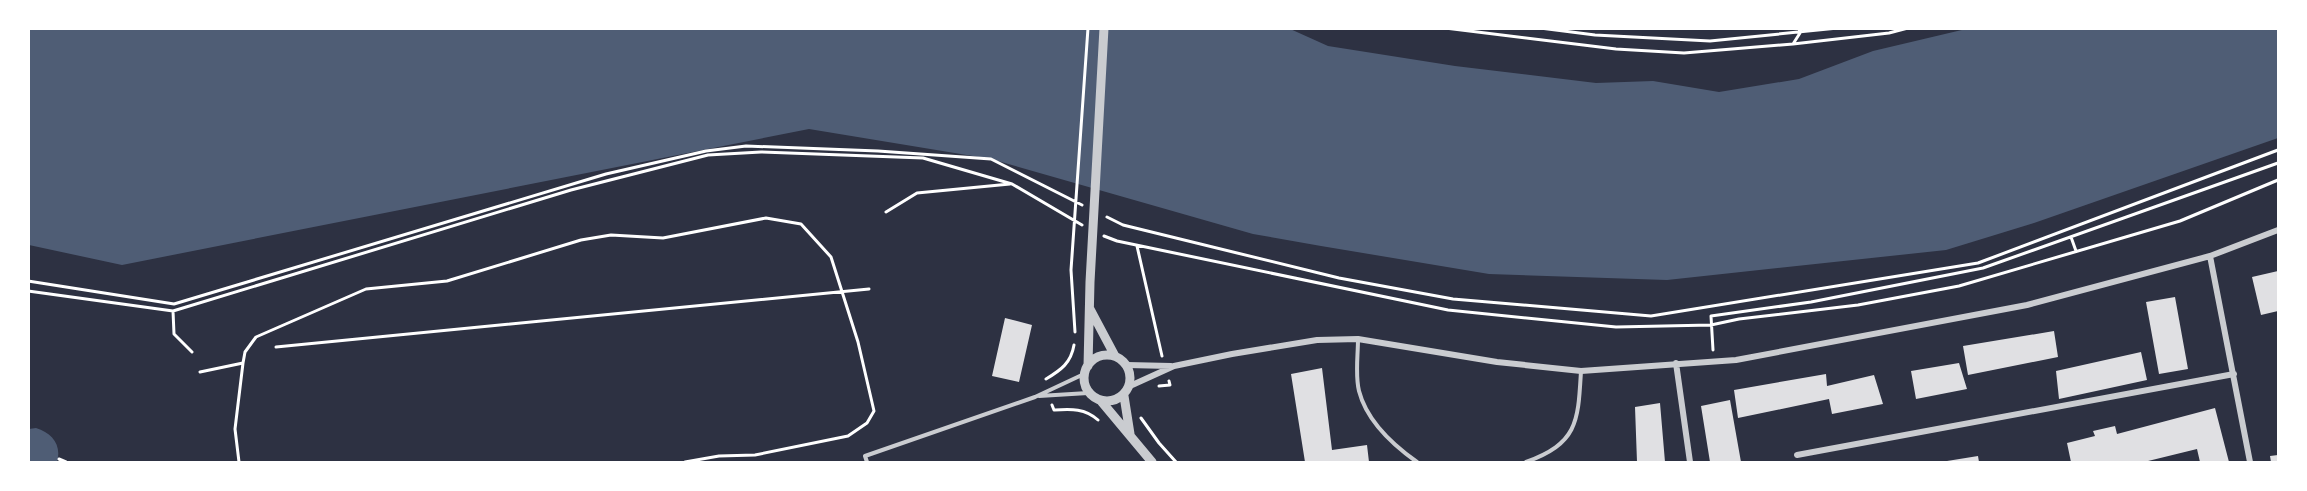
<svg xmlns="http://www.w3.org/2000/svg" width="2307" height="491" font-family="Figtree,sans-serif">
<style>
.water{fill:#4f5d75}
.building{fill:#e0e0e3}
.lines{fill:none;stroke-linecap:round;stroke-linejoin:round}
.path{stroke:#fff;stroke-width:3}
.service{stroke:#caccd0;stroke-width:4}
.minor{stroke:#caccd0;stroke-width:6}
.tertiary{stroke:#caccd0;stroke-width:9}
</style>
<rect width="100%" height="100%" fill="#2d3142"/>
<path class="water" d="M 1288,28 L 1328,46 L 1455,66 L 1596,83 L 1653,81 L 1719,92 L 1799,79 L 1873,51 L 1966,29 L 2278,29 L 2278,138 L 2034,223 L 1946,250 L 1667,280 L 1489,274 L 1321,246 L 1253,234 L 991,159 L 809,129 L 122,265 L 29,245 L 29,29 Z
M 36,428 C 52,433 62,445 57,462 L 29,462 L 29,429 Z"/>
<path class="building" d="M 2278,271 L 2278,311 L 2261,315 L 2252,277 Z
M 2175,297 L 2188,369 L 2159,374 L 2146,302 Z
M 1005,318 L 1032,325 L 1019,382 L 992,376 Z
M 2054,331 L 2058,357 L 1968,375 L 1963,346 Z
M 2141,352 L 2147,380 L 2059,399 L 2056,371 Z
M 1959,363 L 1967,389 L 1916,399 L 1911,371 Z
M 1322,368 L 1332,450 L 1367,445 L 1369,462 L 1305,462 L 1291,374 Z
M 1826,374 L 1827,386 L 1874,375 L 1883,404 L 1832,414 L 1829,399 L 1738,418 L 1734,390 Z
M 1730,400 L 1741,462 L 1710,462 L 1701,406 Z
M 1660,403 L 1665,462 L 1637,462 L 1635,407 Z
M 2215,408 L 2229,462 L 2200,462 L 2197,449 L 2144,462 L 2071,462 L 2067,443 L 2095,436 L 2093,431 L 2115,426 L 2117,434 Z
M 2278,455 L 2278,462 L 2271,462 L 2270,456 Z
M 1978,456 L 1979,462 L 1947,462 L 1947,461 Z"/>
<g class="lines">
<path class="path" d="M 1445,28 L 1616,49 L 1684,53 L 1793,44 L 1889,33 L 1908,28
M 1540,28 L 1595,35 L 1710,41 L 1838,28
M 1793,44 L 1800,33 L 1800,28
M 886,212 L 917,193 L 1010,184
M 1107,217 L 1123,225 L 1339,278 L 1453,299 L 1651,316 L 1978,263 L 2278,150
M 1104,236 L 1117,241 L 1448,310 L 1616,327 L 1711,325 L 1739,319 L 1858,305 L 1959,286 L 2180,221 L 2278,180
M 2071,237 L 2076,251
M 1137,246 L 1162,356
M 28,281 L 174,304 L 606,174 L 706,151 L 746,146 L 878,151 L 991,159 L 1082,205
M 28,291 L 173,311 L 571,190 L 708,155 L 761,152 L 923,158 L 1012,184 L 1082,225
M 173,311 L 174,334 L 192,352
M 1075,332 L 1071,270 L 1088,28
M 276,347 L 869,289
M 1713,350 L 1711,316 L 1811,302 L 1983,268 L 2278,163
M 200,372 L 243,363
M 1046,379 C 1061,370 1071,363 1074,345
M 1159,386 L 1170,385 L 1169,381
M 1052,405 L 1054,410 C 1071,409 1085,408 1098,420
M 1141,418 L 1159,443 L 1176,462
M 59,459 L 66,462
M 239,462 L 235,429 L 243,363 L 245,352 L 256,337 L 366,289 L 447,281 L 581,240 L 611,235 L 663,238 L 766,218 L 801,224 L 831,257 L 858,342 L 874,411 L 867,423 L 848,436 L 755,455 L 719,456 L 685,462"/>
<path class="service" d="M 1358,339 C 1358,356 1355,375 1359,391 C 1367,422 1393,445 1417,462
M 1039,396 L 1088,393
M 867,462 L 865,456 L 1035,397 L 1084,374
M 1526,462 C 1578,443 1578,422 1581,371"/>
<path class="minor" d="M 2210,256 L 2250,462
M 1676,363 L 1690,462
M 1127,365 L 1171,366
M 1130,386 L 1174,366 L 1232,354 L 1317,340 L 1358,339 L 1497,362 L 1581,371 L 1736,360 L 2027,305 L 2210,256 L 2278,230
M 1797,455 L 2234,374"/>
<path class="tertiary" d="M 1090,309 L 1115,356
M1084 378a23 23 0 1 1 46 0a23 23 0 1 1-46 0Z
M 1088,366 L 1090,282 L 1104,28
M 1124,396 L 1130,434
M 1101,401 L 1152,462"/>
</g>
<rect width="2307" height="491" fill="none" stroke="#ffffff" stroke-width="60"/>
</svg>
